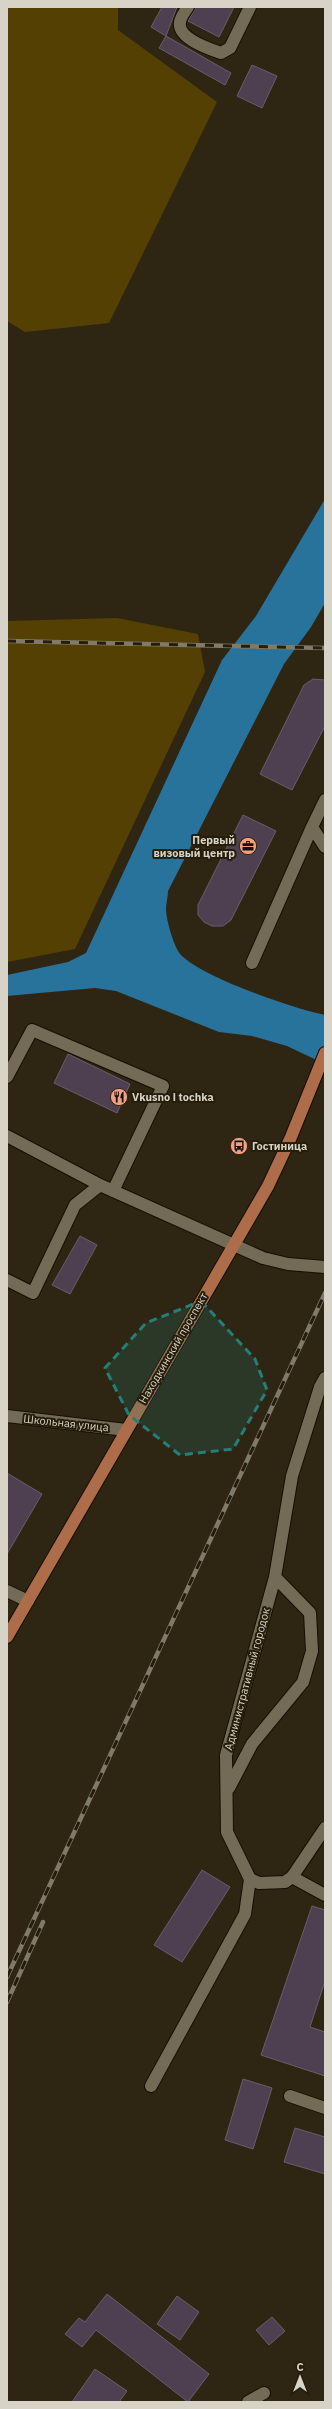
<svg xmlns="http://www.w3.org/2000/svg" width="332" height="2409" font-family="'IBM Plex Sans',sans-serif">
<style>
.green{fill:#544002}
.water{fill:#28739b}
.building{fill:#4e4051;stroke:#6a5c6e}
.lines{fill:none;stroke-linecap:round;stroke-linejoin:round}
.minor-casing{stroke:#160f01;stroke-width:14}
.major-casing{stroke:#160f01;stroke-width:14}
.minor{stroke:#746b56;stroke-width:12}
.major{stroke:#ae6d4a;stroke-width:12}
.rail-casing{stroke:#807a6b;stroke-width:4.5}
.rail{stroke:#251d0a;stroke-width:3;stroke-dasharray:9;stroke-linecap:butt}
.marked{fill:#237f77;fill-opacity:0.2;stroke:#237f77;stroke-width:3;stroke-dasharray:8 5;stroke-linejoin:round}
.labels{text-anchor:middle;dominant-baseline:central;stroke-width:4;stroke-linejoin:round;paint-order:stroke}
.poi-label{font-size:11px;font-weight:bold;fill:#d7d3c7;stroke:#251d0a;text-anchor:start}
.street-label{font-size:11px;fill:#d7d3c7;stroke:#251d0a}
</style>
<rect width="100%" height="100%" fill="#2e2613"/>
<path class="green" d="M 7,7 L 118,7 L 118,30 L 217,102 L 109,323 L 25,332 L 7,321 Z
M 117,618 L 198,634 L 205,672 L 75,949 L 7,962 L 7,621 Z"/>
<path class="water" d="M 325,499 L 325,603 L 311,627 L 284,664 L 168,891 C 168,897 166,903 166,909 C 166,919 174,948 181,955 C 202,977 294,1009 325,1015 L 325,1064 L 287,1046 L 252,1036 L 219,1032 L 116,991 L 95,988 L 7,996 L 7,975 L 68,962 L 86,953 L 222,660 L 256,616 Z"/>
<path class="building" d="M 162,7 L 177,7 L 166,36 L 151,27 Z
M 196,7 L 234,7 L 219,37 L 188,21 Z
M 166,36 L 231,73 L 225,85 L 159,48 Z
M 252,65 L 277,76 L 262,108 L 237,96 Z
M 313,679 L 325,680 L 325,726 L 292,790 L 260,774 L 304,685 Z
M 243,815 L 276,831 L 231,920 L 223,926 L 212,926 L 204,922 L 198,915 L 198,905 Z
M 68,1054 L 130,1084 L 117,1113 L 54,1083 Z
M 80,1236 L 97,1245 L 70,1294 L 52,1285 Z
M 7,1473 L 42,1494 L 7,1554 Z
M 202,1870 L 230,1887 L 182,1962 L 154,1945 Z
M 312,1906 L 325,1910 L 325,1981 L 310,2027 L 325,2032 L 325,2076 L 261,2055 Z
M 243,2079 L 272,2088 L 253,2149 L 225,2140 Z
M 295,2128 L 325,2137 L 325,2174 L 284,2162 Z
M 107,2294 L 209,2374 L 188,2402 L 96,2330 L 82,2347 L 65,2334 L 79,2318 L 85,2322 Z
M 177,2296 L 199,2312 L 180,2340 L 157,2324 Z
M 272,2317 L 285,2331 L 269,2345 L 256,2330 Z
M 95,2369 L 127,2391 L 119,2402 L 72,2402 Z"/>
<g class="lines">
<defs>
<path id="minor" d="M 188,7 C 185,11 181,17 180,22 C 177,38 209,49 221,53 L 230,48 L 250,7
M 325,800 L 312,827 L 325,847
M 252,963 L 312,827
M 7,1077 L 32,1030 L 163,1086 L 113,1191
M 7,1136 L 100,1185
M 7,1280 L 33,1293 L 75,1205 L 100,1185 L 263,1258 L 288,1264 L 325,1267
M 325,1378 L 320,1387 L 292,1476 L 275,1577 L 226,1755 L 227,1832 L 250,1879 L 259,1883 L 285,1882 L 292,1877 L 325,1828
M 7,1416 L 126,1430
M 7,1591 L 28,1601
M 229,1788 L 252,1744 L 303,1682 L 312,1651 L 310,1613 L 275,1577
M 292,1877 L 325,1895
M 151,2086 L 245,1914 L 250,1879
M 290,2096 L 325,2108
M 248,2402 L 264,2393"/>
<path id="major" d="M 7,1637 L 268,1186 L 291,1137 L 325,1053"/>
</defs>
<use href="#minor" class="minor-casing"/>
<use href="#major" class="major-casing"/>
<use href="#minor" class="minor"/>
<use href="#major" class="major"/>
<defs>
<path id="rail" d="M 7,641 L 325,648
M 7,1977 L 325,1293
M 7,2002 L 43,1922"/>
</defs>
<use href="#rail" class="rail-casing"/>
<use href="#rail" class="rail"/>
</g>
<path class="marked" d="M 201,1301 L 255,1359 L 267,1390 L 233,1449 L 180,1455 L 129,1415 L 105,1368 L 146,1323 Z"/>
<defs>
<symbol id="office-disc" viewBox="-11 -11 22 22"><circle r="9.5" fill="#f2a080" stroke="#251d0a"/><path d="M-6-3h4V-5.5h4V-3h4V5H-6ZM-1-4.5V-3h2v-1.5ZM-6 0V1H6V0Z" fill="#111"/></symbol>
<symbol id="restaurant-disc" viewBox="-11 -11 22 22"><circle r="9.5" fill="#f2a080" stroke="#251d0a"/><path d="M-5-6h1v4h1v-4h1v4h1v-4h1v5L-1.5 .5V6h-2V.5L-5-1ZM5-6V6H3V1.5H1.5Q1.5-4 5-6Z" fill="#111"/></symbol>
<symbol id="bus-disc" viewBox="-11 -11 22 22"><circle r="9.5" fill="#f2a080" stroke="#251d0a"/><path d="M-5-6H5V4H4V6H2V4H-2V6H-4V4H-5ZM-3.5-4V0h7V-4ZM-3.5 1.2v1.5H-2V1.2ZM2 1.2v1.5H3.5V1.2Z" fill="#111"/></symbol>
</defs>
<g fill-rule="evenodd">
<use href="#office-disc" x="238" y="836" width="20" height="20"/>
<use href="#restaurant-disc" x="109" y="1087" width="20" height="20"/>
<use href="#bus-disc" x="229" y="1136" width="20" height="20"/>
</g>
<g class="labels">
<g class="poi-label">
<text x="235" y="840" text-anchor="end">Первый<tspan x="235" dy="13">визовый центр</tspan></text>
<text x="132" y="1097">Vkusno i tochka</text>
<text x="252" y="1146">Гостиница</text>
</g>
<g class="street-label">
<text transform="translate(173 1348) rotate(-60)">Находкинский проспект</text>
<text transform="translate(66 1423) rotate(6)">Школьная улица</text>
<text transform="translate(247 1679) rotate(-75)">Административный городок</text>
</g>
</g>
<rect width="332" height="2409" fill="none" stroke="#d7d3c7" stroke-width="16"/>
<g transform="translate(300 2377)" stroke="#251d0a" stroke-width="3" paint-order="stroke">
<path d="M0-3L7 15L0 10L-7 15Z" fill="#d7d3c7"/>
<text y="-6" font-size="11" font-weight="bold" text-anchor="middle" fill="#d7d3c7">С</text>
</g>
</svg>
